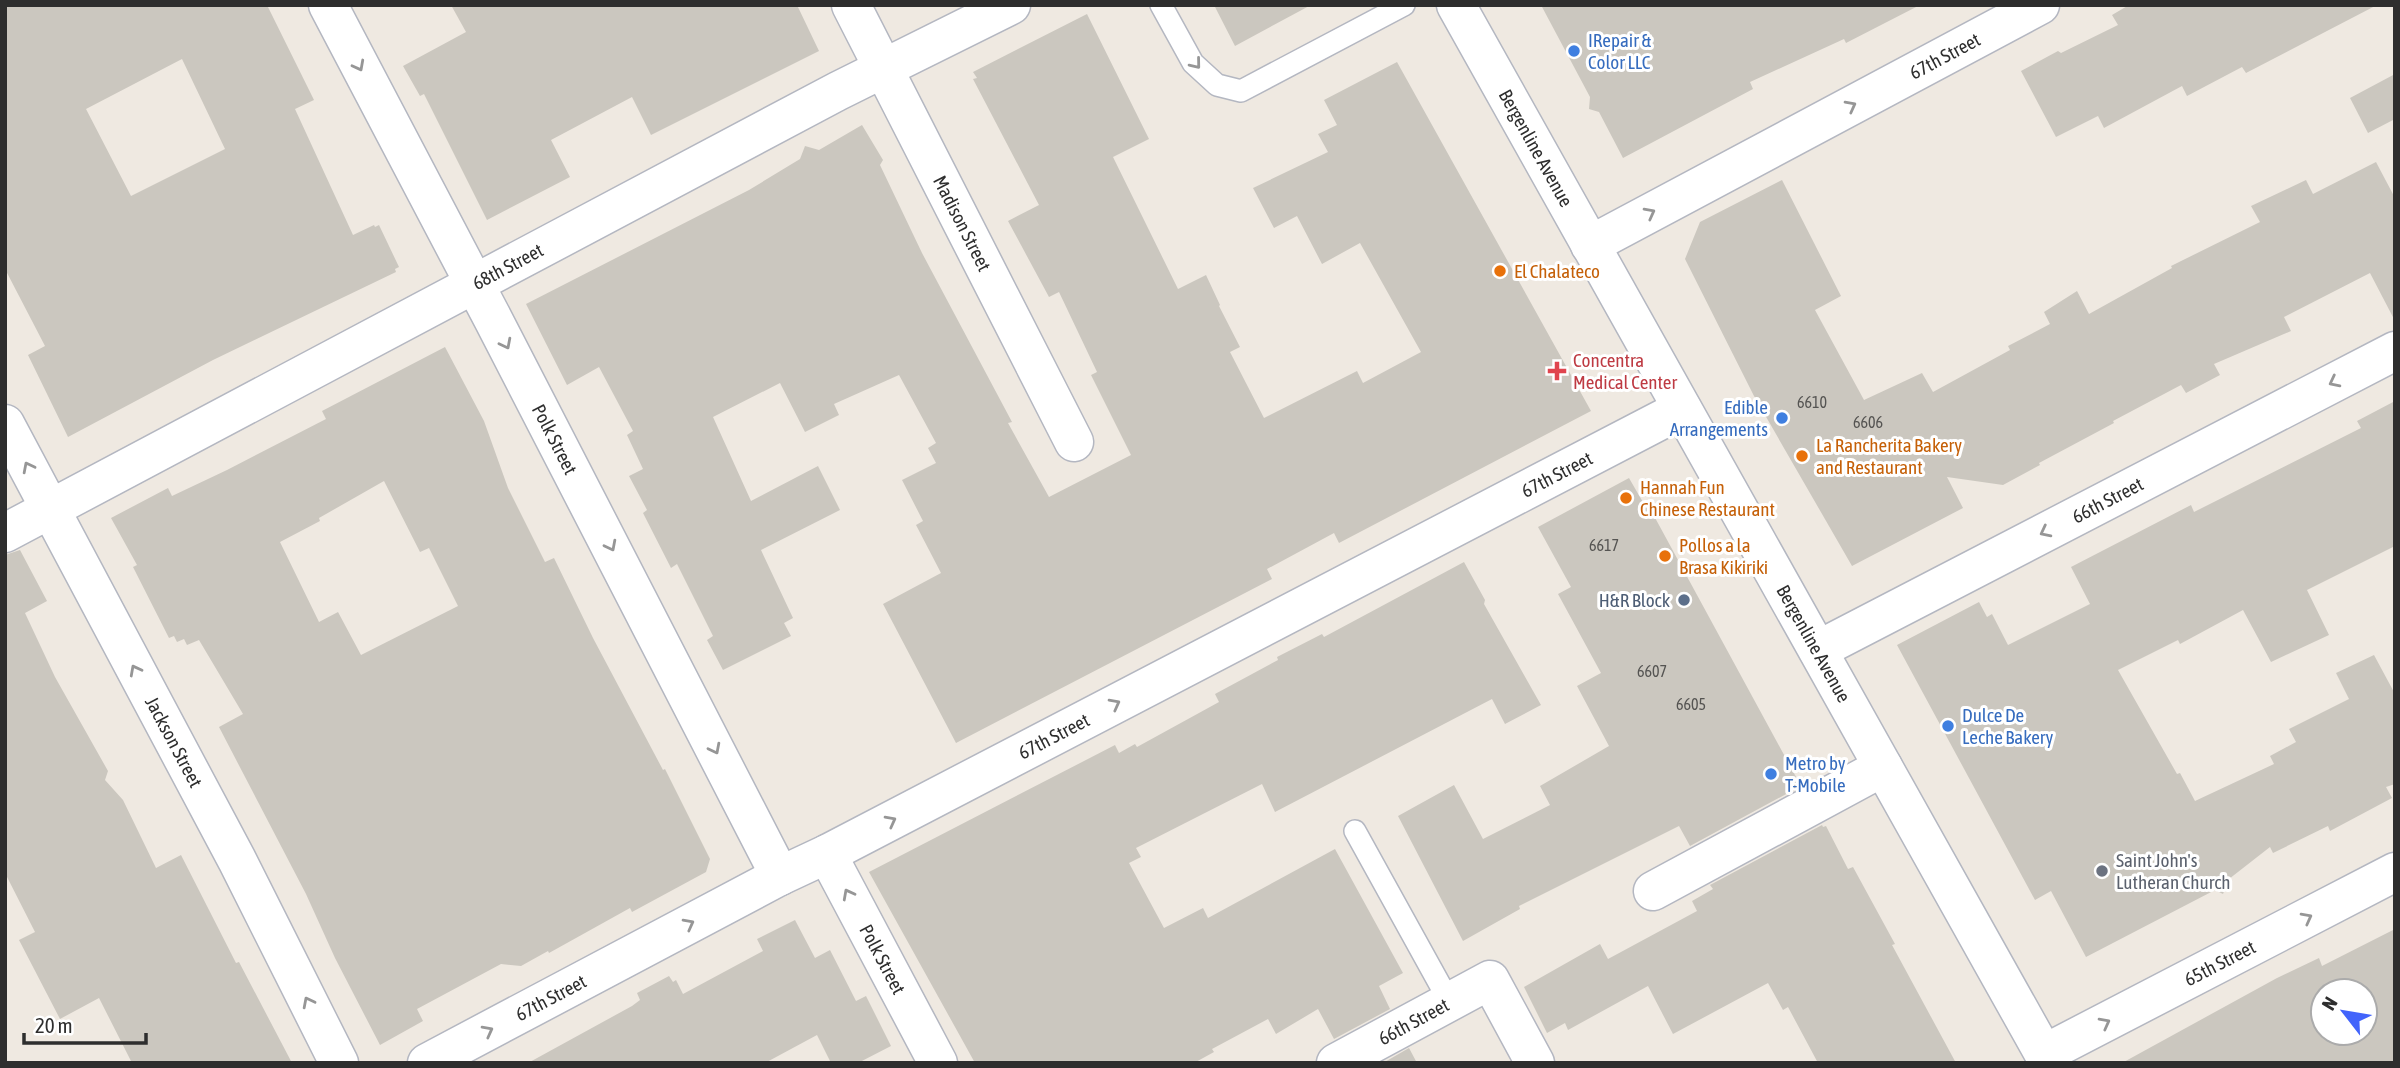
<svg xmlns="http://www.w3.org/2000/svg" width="2400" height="1068" font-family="'Asap Condensed',sans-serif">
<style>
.building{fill:#cbc7bf;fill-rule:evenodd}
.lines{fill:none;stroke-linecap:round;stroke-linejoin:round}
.lane-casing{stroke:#b4b7c1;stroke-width:24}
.street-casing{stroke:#b4b7c1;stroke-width:41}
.secondary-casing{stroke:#b4b7c1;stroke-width:41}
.lane{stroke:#fff;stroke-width:21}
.street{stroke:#fff;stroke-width:38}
.secondary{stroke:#fff;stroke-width:38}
.oneway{stroke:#969696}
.shop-dot{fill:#3f7fe0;stroke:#fff;stroke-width:2.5}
.food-dot{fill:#e8710a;stroke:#fff;stroke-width:2.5}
.health-dot{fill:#e0444e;stroke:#fff;stroke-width:2.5}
.service-dot{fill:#5c6f8a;stroke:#fff;stroke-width:2.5}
.worship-dot{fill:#6b7280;stroke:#fff;stroke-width:2.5}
.labels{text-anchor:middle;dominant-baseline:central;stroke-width:6;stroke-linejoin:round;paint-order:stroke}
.number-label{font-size:16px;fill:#555452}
.shop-label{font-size:19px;fill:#366cbe;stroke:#fff;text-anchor:start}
.street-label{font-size:19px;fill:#2e2e2e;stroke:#fff}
.food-label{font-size:19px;fill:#c56008;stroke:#fff;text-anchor:start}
.health-label{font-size:19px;fill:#be3a42;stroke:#fff;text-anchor:start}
.service-label{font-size:19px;fill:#4e5e75;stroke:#fff;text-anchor:end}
.worship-label{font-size:19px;fill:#5b616d;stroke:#fff;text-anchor:start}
</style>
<rect width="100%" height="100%" fill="#efe9e1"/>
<path class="building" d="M 5,5 L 267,5 L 314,100 L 295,109 L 353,235 L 374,225 L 375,227 L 379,225 L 399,267 L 395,269 L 396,272 L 213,360 L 68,437 L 28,355 L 45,346 L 5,269 ZM 182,59 L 225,149 L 131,196 L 86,109 Z
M 451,5 L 797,5 L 819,51 L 651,135 L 632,97 L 551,140 L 570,177 L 487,220 L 424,94 L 420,96 L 403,66 L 466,32 Z
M 1214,5 L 1311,5 L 1235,46 Z
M 1541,5 L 1920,5 L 1846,43 L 1844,39 L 1750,82 L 1753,89 L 1623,158 L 1599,112 L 1589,109 L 1590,97 Z
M 2129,5 L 2377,5 L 2246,73 L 2242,67 L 2187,96 L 2182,86 L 2104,128 L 2098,116 L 2056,137 L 2021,71 L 2058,51 L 2061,53 L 2118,25 L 2112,15 Z
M 1087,14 L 1149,139 L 1113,157 L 1178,289 L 1206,275 L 1220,305 L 1219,306 L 1240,347 L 1230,352 L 1264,418 L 1357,371 L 1363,383 L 1421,352 L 1360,243 L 1322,264 L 1297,216 L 1274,228 L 1253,188 L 1328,152 L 1318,134 L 1337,125 L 1324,100 L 1397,62 L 1591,411 L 1339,543 L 1334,533 L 1267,569 L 1272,579 L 956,743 L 883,604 L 941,573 L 916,525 L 923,521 L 902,480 L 936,463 L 928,448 L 936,443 L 899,375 L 834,404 L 839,415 L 805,432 L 780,383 L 713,417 L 751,501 L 818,466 L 840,510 L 761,550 L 793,618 L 784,623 L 791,636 L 723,670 L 707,640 L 713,636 L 677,564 L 671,568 L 643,513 L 647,510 L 629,476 L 643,469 L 627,435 L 633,431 L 599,367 L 567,385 L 526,304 L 749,190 L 800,159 L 805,146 L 819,150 L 862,125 L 883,160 L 880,165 L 922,253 L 1012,422 L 1008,423 L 1049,497 L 1131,455 L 1091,375 L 1097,372 L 1059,292 L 1049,297 L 1008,221 L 1039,205 L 973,79 L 977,78 L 973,72 Z
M 2395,74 L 2395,119 L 2368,133 L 2350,98 Z
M 2376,162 L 2395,198 L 2395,321 L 2370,273 L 2284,317 L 2291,331 L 2214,364 L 2220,375 L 2186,393 L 2181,385 L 2113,421 L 2114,423 L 2039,463 L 2040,465 L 2003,485 L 1947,477 L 1963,508 L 1852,566 L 1754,396 L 1685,259 L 1700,222 L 1782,180 L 1841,296 L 1815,310 L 1864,400 L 1922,373 L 1933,392 L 2010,350 L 2008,346 L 2050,324 L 2044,312 L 2077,291 L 2089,314 L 2172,268 L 2171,266 L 2260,222 L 2251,206 L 2306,180 L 2313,194 Z
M 445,347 L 484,421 L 508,488 L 545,562 L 554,558 L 593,638 L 663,770 L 665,769 L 710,859 L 706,872 L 632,912 L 630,908 L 549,953 L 548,951 L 521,966 L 501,964 L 417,1009 L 423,1021 L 380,1045 L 335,958 L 306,894 L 219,727 L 243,714 L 199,640 L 187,645 L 184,639 L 177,642 L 174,636 L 169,638 L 133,567 L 137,565 L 111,518 L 168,488 L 172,496 L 227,470 L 326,419 L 322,411 ZM 384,481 L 420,552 L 429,548 L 458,606 L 361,655 L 338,612 L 319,622 L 280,542 L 320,521 L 319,518 Z
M 2395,401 L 2395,546 L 2307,590 L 2329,635 L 2271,662 L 2243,610 L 2180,644 L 2178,640 L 2118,670 L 2177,774 L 2180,773 L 2195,801 L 2274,764 L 2270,756 L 2296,742 L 2289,729 L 2349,699 L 2336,673 L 2374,655 L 2395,694 L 2395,784 L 2386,787 L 2392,798 L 2330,831 L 2328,826 L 2273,853 L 2270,847 L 2229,879 L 2223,894 L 2215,890 L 2086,957 L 2051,891 L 2035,900 L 1897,645 L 1979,602 L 1987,617 L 1992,614 L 2008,645 L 2090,604 L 2071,567 L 2191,505 L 2194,512 L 2361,428 L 2357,421 Z
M 1629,478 L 1644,504 L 1647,503 L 1801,786 L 1690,846 L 1679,826 L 1519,906 L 1520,909 L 1463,941 L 1398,816 L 1454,785 L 1483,839 L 1550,805 L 1540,786 L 1609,746 L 1577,686 L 1601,673 L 1558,594 L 1571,587 L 1538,527 Z
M 20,550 L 47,601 L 25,613 L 55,677 L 108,771 L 105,780 L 123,800 L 156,868 L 181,855 L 236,963 L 239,962 L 292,1063 L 132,1063 L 99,998 L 60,1019 L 19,940 L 35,932 L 5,873 L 5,555 Z
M 1464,562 L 1485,600 L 1484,604 L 1541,705 L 1505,724 L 1492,699 L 1275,812 L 1262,784 L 1136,848 L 1141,857 L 1129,863 L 1164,928 L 1203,908 L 1208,918 L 1335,849 L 1403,973 L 1379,986 L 1390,1009 L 1334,1039 L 1318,1009 L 1276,1034 L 1268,1019 L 1212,1049 L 1214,1052 L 1194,1063 L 975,1063 L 869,872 L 1115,745 L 1119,753 L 1135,744 L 1137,747 L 1219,702 L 1215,694 L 1278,660 L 1277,657 L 1322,634 L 1324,637 Z
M 1822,825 L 1823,827 L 1826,826 L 1848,869 L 1853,867 L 1895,944 L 1892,945 L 1956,1063 L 1818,1063 L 1788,1007 L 1783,1010 L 1768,983 L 1673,1034 L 1648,986 L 1568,1030 L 1565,1023 L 1547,1033 L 1524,987 L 1600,944 L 1608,959 L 1697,911 L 1692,901 L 1713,889 L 1710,885 Z
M 795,920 L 815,958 L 830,950 L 856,1001 L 866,996 L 891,1046 L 858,1063 L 831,1063 L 817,1035 L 765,1063 L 528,1063 L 632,1006 L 640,1000 L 637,993 L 669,976 L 673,982 L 676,980 L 683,994 L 763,951 L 757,939 Z
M 2395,929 L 2395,1063 L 2122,1063 L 2277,978 L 2319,958 L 2322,966 ZM 2323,991 L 2365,991 L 2365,1033 L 2323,1033 Z
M 1409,1048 L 1417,1063 L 1383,1063 Z"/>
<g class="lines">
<defs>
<path id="lane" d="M 1161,5 L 1193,63 L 1217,85 L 1241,91 L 1404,5
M 1355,831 L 1449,1001"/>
<g id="street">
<path id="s1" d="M 328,5 L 494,321 L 780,876"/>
<path id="s2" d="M 851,5 L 1074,442"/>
<path id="s3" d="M 1590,245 L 2040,5"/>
<path id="s4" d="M 5,424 L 237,860 L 339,1063"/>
<path id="s5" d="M 5,533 L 838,91 L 1011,5"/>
<path id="s6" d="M 1818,650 L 2395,351"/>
<path id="s7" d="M 827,854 L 938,1063"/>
<path d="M 1653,891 L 1883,767"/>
<path id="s8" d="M 2044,1054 L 2395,872"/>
<path id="s9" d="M 427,1063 L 780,876 L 827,854 L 1682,409"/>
<path id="s10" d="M 1336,1063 L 1490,980 L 1535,1063"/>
</g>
<g id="secondary">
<path id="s11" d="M 1456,5 L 2049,1063"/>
</g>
</defs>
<use href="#lane" class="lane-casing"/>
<use href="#street" class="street-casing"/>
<use href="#secondary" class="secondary-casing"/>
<use href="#lane" class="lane"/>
<use href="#street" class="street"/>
<use href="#secondary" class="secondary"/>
</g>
<defs><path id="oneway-chevron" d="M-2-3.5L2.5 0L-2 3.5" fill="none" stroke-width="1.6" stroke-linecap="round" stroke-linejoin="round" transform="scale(1.75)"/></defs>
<g class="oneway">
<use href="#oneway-chevron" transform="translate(1196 64) rotate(51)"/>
<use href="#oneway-chevron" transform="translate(359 66) rotate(62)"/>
<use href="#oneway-chevron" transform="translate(1851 106) rotate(-28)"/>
<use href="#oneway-chevron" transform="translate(1650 213) rotate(-28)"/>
<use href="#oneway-chevron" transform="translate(506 344) rotate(63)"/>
<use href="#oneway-chevron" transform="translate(2334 382) rotate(153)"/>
<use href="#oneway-chevron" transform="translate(28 467) rotate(-117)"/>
<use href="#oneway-chevron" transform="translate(2045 532) rotate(153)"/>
<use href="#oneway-chevron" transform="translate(611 546) rotate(63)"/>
<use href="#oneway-chevron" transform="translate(135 670) rotate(-118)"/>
<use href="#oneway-chevron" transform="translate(1115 704) rotate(-28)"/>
<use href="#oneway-chevron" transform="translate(715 749) rotate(63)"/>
<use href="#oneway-chevron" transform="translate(891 821) rotate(-28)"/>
<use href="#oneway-chevron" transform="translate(848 894) rotate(-118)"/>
<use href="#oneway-chevron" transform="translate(2307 918) rotate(-28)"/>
<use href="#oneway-chevron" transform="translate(689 924) rotate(-28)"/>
<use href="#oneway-chevron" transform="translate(308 1002) rotate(-117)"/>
<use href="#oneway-chevron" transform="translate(2105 1023) rotate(-28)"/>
<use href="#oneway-chevron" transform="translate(488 1031) rotate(-28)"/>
</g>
<g class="shop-dot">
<circle cx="1574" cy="51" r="7"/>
<circle cx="1782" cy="418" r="7"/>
<circle cx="1948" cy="726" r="7"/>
<circle cx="1771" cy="774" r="7"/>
</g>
<g class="food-dot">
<circle cx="1500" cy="271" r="7"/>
<circle cx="1802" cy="456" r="7"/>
<circle cx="1626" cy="498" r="7"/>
<circle cx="1665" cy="556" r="7"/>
</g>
<path class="health-dot" d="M1553.5 360.5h7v7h7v7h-7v7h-7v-7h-7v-7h7z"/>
<circle class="service-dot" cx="1684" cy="600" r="7"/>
<circle class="worship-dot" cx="2102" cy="871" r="7"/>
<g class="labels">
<g class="number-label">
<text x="1812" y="402">6610</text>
<text x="1868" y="422">6606</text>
<text x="1604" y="545">6617</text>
<text x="1652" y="671">6607</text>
<text x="1691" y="704">6605</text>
</g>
<g class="shop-label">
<text x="1588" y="40">IRepair &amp;<tspan x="1588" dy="22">Color LLC</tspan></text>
<text x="1768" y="407" text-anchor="end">Edible<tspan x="1768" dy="22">Arrangements</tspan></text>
<text x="1962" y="715">Dulce De<tspan x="1962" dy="22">Leche Bakery</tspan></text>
<text x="1785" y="763">Metro by<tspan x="1785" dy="22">T-Mobile</tspan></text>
</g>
<g class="street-label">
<text stroke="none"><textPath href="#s3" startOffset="402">67th Street</textPath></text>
<text stroke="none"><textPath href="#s11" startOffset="164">Bergenline Avenue</textPath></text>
<text stroke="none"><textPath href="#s2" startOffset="245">Madison Street</textPath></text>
<text stroke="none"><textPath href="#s5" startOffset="569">68th Street</textPath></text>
<text stroke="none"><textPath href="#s1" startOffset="490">Polk Street</textPath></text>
<text stroke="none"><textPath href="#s9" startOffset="1274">67th Street</textPath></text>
<text stroke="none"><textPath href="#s6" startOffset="326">66th Street</textPath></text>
<text stroke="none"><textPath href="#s11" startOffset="732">Bergenline Avenue</textPath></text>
<text stroke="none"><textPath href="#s9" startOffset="707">67th Street</textPath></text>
<text stroke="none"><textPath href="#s4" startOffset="360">Jackson Street</textPath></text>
<text stroke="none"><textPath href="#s7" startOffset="119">Polk Street</textPath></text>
<text stroke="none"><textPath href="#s8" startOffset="198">65th Street</textPath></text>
<text stroke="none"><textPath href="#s9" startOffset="140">67th Street</textPath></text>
<text stroke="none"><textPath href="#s10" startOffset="88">66th Street</textPath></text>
</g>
<g class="food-label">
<text x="1514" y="271">El Chalateco</text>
<text x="1816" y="445">La Rancherita Bakery<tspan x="1816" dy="22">and Restaurant</tspan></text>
<text x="1640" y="487">Hannah Fun<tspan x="1640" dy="22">Chinese Restaurant</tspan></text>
<text x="1679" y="545">Pollos a la<tspan x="1679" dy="22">Brasa Kikiriki</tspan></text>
</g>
<g class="health-label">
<text x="1573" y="360">Concentra<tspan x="1573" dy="22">Medical Center</tspan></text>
</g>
<g class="service-label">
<text x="1670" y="600">H&amp;R Block</text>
</g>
<g class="worship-label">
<text x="2116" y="860">Saint John's<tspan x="2116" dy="22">Lutheran Church</tspan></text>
</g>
</g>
<rect width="2400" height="1068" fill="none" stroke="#2e2e2e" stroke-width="14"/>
<g transform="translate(2344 1012) rotate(301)"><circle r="33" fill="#ffffff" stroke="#ababab" stroke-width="2"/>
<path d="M0-5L12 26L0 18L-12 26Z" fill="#4264fb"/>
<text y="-10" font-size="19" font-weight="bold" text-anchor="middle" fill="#2e2e2e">N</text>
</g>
<path d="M24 1033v10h122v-10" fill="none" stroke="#2e2e2e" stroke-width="3.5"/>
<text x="35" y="1033" font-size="21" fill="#2e2e2e" stroke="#ffffff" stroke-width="5" paint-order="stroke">20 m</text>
</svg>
